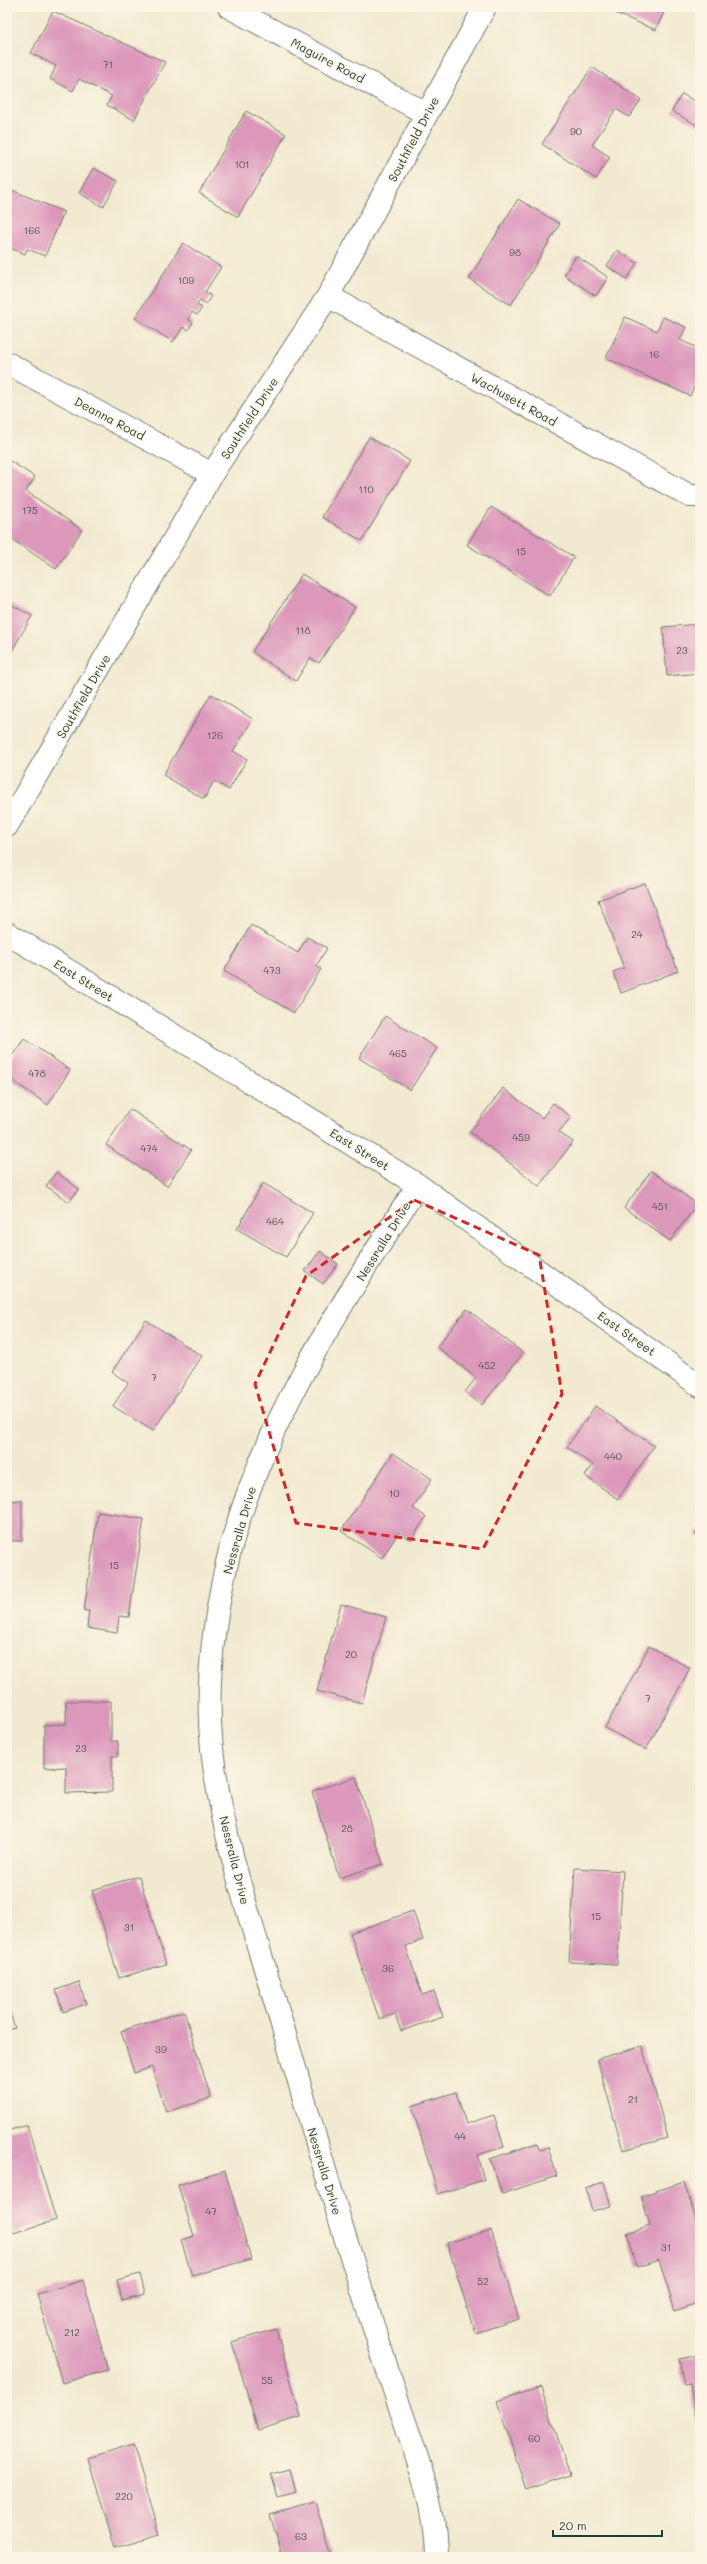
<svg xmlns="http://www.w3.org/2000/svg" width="707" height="2564" font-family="Mali,sans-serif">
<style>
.building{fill:#dc98bb}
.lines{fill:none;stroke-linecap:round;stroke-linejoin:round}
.minor-casing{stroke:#697a6b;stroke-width:24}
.tertiary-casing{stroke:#697a6b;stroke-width:24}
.minor{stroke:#fff;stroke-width:22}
.tertiary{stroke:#fff;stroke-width:22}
.marked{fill:none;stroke:#d62828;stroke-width:3;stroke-dasharray:8 5;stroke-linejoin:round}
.labels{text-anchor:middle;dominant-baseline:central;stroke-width:3;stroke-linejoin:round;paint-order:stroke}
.number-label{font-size:10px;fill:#4e5456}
.street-label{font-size:12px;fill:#1f3d34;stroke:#fcf5e5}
</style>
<rect width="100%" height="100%" fill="#fcf5e5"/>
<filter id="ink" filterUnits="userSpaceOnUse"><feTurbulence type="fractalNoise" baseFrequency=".025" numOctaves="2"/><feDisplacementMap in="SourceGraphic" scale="8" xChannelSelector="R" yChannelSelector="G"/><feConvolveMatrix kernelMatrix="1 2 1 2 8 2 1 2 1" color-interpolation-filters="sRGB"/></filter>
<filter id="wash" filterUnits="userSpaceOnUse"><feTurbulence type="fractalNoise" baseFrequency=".012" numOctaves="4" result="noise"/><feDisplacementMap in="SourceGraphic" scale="16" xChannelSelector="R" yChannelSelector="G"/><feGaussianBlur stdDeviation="0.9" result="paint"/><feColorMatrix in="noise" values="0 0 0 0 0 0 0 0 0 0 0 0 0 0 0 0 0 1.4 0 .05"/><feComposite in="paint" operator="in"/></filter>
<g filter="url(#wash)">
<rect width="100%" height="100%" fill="#f2ead0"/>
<g id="blocks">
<path class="building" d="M 618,7 L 666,7 L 656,30 L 615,13 Z
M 53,11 L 165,62 L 134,120 L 107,105 L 112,96 L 79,79 L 73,91 L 50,79 L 56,66 L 31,53 Z
M 592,67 L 641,100 L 629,117 L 616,109 L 592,145 L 610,157 L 596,179 L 542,144 Z
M 682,94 L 700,104 L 700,127 L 672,111 Z
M 246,111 L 286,134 L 238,217 L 199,193 Z
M 93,168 L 118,181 L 103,207 L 79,193 Z
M 7,188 L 64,212 L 45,256 L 27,249 L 25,254 L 7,247 Z
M 518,199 L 560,224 L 511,305 L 469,279 Z
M 183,243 L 221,267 L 205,292 L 211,296 L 206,304 L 200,300 L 197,305 L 202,308 L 197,315 L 192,312 L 188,319 L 193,323 L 188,330 L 183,327 L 173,342 L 135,318 Z
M 617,250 L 637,263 L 627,279 L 607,266 Z
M 576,256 L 608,277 L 596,296 L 564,275 Z
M 625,317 L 657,331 L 663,317 L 686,327 L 680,340 L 700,349 L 700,373 L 690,396 L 606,358 Z
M 369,437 L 410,461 L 362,541 L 322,517 Z
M 7,459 L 35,477 L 26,491 L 82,530 L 56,569 L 7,536 Z
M 491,507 L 574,557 L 550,596 L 467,545 Z
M 302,574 L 355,607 L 319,663 L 310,658 L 296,681 L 252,652 Z
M 7,602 L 32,616 L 7,659 Z
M 700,624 L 700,673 L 667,676 L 663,627 Z
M 211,694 L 253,719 L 233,751 L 247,759 L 229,790 L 214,781 L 204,799 L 163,775 Z
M 645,883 L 678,971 L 621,993 L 613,972 L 624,968 L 598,900 Z
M 251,925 L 298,953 L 307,937 L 327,948 L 316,966 L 321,969 L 294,1013 L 224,971 Z
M 385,1016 L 437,1048 L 410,1090 L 359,1058 Z
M 24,1039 L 70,1070 L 48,1105 L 7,1077 L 7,1063 Z
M 503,1088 L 542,1118 L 553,1103 L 571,1117 L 559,1132 L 573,1142 L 539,1186 L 470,1132 Z
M 130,1109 L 191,1150 L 167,1186 L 106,1145 Z
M 651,1171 L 697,1204 L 670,1241 L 624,1208 Z
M 56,1172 L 79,1189 L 69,1202 L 46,1186 Z
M 263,1183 L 313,1213 L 286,1257 L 237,1229 Z
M 320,1251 L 338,1264 L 323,1284 L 305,1271 Z
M 467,1309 L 523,1353 L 482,1405 L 465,1392 L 476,1378 L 437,1347 Z
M 146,1320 L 202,1356 L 153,1431 L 113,1406 L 128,1383 L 112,1372 Z
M 595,1406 L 654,1446 L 618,1499 L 585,1476 L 593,1465 L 567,1447 Z
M 393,1453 L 432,1479 L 413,1508 L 426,1517 L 411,1540 L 399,1532 L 382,1558 L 341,1531 Z
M 22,1500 L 22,1541 L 7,1541 L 7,1501 Z
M 98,1512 L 144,1519 L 129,1617 L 119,1616 L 117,1633 L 87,1628 L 89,1611 L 84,1611 Z
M 700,1528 L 700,1538 L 695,1534 Z
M 341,1604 L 386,1617 L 362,1703 L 317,1691 Z
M 649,1646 L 690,1668 L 646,1750 L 605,1728 Z
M 7,1678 L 11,1678 L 10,1707 L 7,1706 Z
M 66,1701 L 111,1701 L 111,1741 L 118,1741 L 118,1756 L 112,1756 L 112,1792 L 66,1793 L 66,1767 L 44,1768 L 44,1725 L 66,1724 Z
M 7,1722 L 10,1749 L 7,1750 Z
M 356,1777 L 383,1864 L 339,1878 L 312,1791 Z
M 575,1868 L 623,1871 L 617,1965 L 569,1962 Z
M 139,1876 L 166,1964 L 119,1978 L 92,1890 Z
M 413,1911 L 423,1940 L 406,1946 L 422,1995 L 434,1991 L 443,2017 L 401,2031 L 395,2014 L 379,2019 L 350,1933 Z
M 79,1982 L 86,2004 L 63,2012 L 56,1990 Z
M 7,2004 L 15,2028 L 7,2030 Z
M 184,2011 L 211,2098 L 166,2112 L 152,2067 L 134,2073 L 121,2031 Z
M 642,2046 L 668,2138 L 623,2150 L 597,2059 Z
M 456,2092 L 466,2124 L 494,2115 L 504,2147 L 477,2155 L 484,2180 L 438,2194 L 412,2106 Z
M 27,2125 L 56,2220 L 13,2233 L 7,2213 L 7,2131 Z
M 537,2143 L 540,2150 L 548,2147 L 557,2176 L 502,2194 L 490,2159 Z
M 225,2171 L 251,2259 L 192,2276 L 181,2240 L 194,2236 L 178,2185 Z
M 604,2182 L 611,2206 L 592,2211 L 585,2188 Z
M 684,2182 L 700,2233 L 700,2302 L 675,2311 L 659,2260 L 637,2267 L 627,2233 L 650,2225 L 641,2196 Z
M 491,2230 L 519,2319 L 475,2333 L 447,2243 Z
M 140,2274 L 145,2294 L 122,2300 L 117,2280 Z
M 83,2280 L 108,2370 L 62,2383 L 37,2294 Z
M 276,2329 L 301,2417 L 258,2430 L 232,2342 Z
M 700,2355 L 700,2436 L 699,2436 L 690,2384 L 684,2385 L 679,2359 Z
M 541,2387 L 570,2475 L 526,2490 L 497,2401 Z
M 133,2444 L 160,2535 L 115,2548 L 88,2458 Z
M 290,2469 L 296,2492 L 278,2497 L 271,2474 Z
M 315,2502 L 332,2557 L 283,2557 L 270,2515 Z"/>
</g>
</g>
<g filter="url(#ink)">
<use href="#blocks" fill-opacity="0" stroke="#697a6b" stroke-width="1"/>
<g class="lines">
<defs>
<path id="minor" d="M 229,7 L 427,114
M 328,296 L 690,496 L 700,496
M 7,363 L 212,474
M 7,826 L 212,474 L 328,296 L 485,7
M 418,1185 C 346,1297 262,1423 229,1554 C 214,1616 205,1685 212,1749 C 222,1841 254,1930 280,2018 C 304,2097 326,2177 351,2256 C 366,2305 382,2353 398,2402 C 415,2452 436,2503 436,2557"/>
<path id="tertiary" d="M 7,933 L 418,1185 L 700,1386"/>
</defs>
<use href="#minor" class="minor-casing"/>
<use href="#tertiary" class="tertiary-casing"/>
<use href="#minor" class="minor"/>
<use href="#tertiary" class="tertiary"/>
</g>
</g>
<path class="marked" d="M 414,1200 L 539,1255 L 562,1394 L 483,1549 L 296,1523 L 255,1384 L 306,1276 Z"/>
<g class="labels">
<g class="number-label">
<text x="108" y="64">71</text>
<text x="576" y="131">90</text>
<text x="242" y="164">101</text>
<text x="32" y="230">166</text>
<text x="515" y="252">98</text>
<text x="186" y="280">109</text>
<text x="654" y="354">16</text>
<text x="366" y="489">110</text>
<text x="30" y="510">175</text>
<text x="521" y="551">15</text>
<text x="303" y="630">118</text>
<text x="682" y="650">23</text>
<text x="215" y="735">126</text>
<text x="637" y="934">24</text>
<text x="272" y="970">473</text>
<text x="398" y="1053">465</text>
<text x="37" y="1073">478</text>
<text x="521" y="1137">459</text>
<text x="149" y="1148">474</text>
<text x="660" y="1206">451</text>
<text x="275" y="1221">464</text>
<text x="487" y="1365">452</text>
<text x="154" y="1377">7</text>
<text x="613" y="1456">440</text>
<text x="394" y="1493">10</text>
<text x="114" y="1565">15</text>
<text x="351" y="1654">20</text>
<text x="648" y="1698">7</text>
<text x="81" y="1748">23</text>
<text x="347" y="1828">28</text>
<text x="596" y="1916">15</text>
<text x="129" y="1927">31</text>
<text x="388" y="1968">36</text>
<text x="161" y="2049">39</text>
<text x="633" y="2099">21</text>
<text x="460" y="2136">44</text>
<text x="211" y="2211">47</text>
<text x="666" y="2247">31</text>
<text x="483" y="2281">52</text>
<text x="72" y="2332">212</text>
<text x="267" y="2380">55</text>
<text x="534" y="2438">60</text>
<text x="124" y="2496">220</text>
<text x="301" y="2536">63</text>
</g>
<g class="street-label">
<text transform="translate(328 60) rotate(28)">Maguire Road</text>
<text transform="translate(413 139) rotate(-62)">Southfield Drive</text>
<text transform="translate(514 399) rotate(29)">Wachusett Road</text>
<text transform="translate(110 418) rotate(28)">Deanna Road</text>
<text transform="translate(249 418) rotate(-57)">Southfield Drive</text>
<text transform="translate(83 696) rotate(-60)">Southfield Drive</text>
<text transform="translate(84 980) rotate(32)">East Street</text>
<text transform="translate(360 1149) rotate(32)">East Street</text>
<text transform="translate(383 1241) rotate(-58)">Nessralla Drive</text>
<text transform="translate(627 1333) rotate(35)">East Street</text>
<text transform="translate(239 1530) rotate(-74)">Nessralla Drive</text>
<text transform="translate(235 1860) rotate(76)">Nessralla Drive</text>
<text transform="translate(325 2171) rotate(73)">Nessralla Drive</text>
</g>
</g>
<rect width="707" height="2564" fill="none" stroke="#fcf5e5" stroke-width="24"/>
<path d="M553 2530v6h109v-6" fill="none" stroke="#1f3d34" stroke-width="2"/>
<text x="559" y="2530" font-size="12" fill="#1f3d34" stroke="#fcf5e5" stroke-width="3" paint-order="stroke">20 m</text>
</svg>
